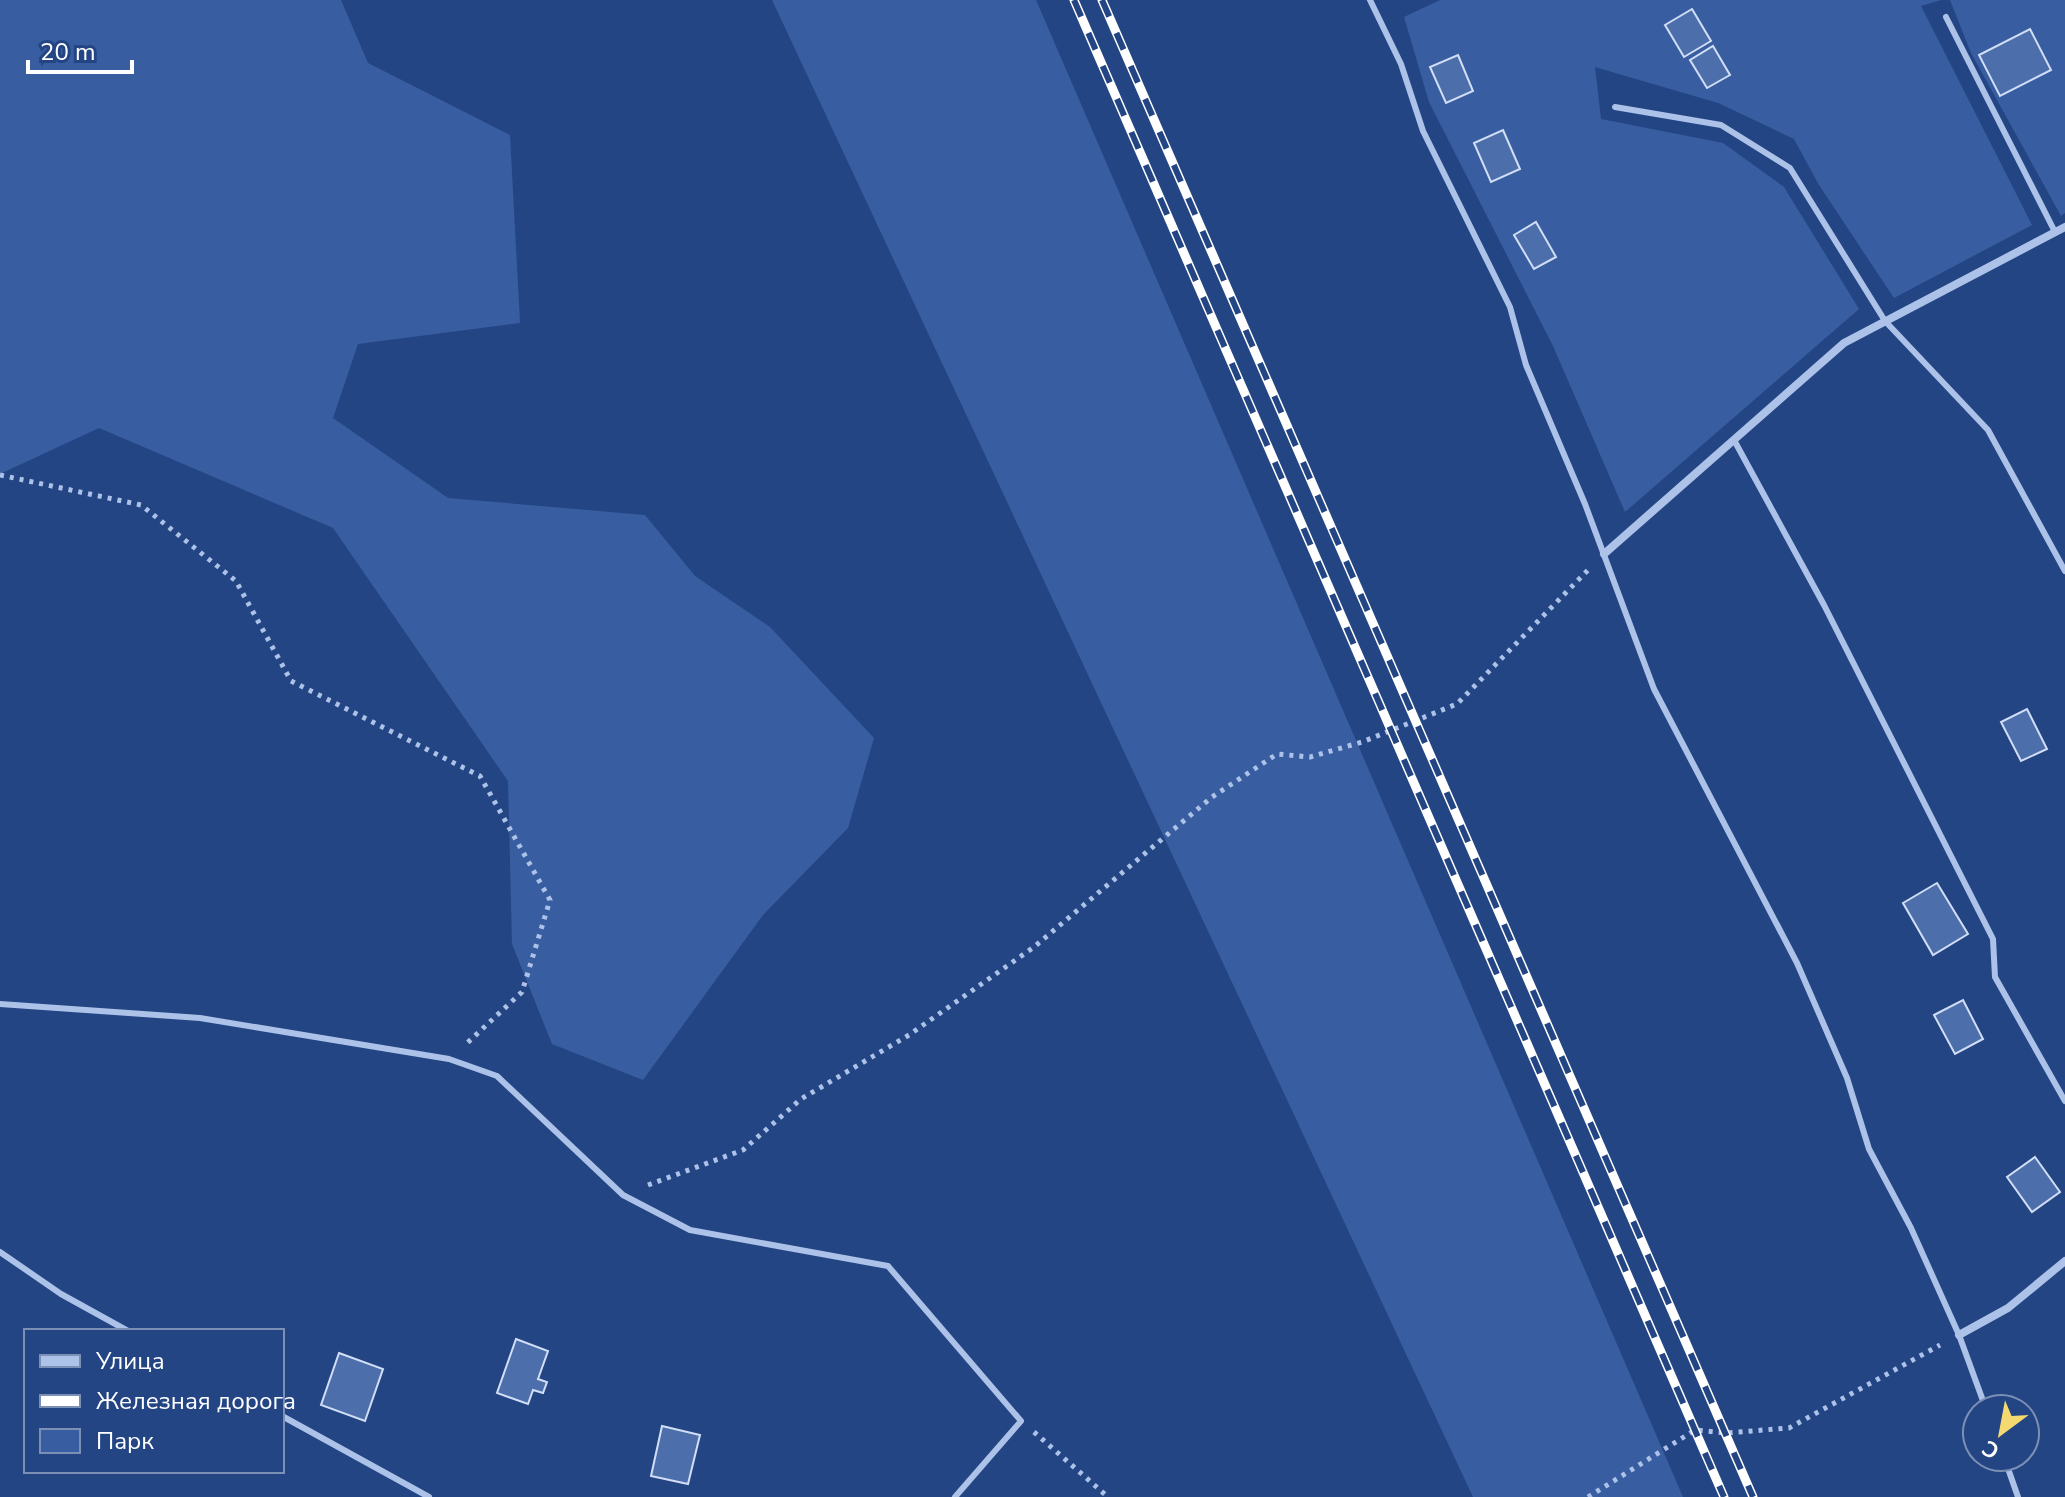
<svg xmlns="http://www.w3.org/2000/svg" width="2065" height="1497" font-family="'Nunito Sans',sans-serif">
<style>
.green{fill:#385ea1}
.building{fill:#4c6fac;stroke:#d1def6;stroke-width:2}
.lines{fill:none;stroke-linecap:round;stroke-linejoin:round}
.path{stroke:#adc2e8;stroke-width:5;stroke-dasharray:4 6;stroke-linecap:butt}
.lane{stroke:#adc2e8;stroke-width:6}
.street{stroke:#adc2e8;stroke-width:8}
.rail-casing{stroke:#fff;stroke-width:9}
.rail{stroke:#244584;stroke-width:6;stroke-dasharray:18;stroke-linecap:butt}
</style>
<rect width="100%" height="100%" fill="#244584"/>
<path class="green" d="M 0,0 L 341,0 L 368,63 L 510,135 L 520,323 L 358,344 L 333,418 L 448,498 L 645,515 L 695,576 L 770,627 L 874,738 L 848,828 L 763,915 L 643,1080 L 552,1044 L 512,944 L 508,781 L 333,528 L 99,428 L 0,474 Z
M 772,0 L 1036,0 L 1683,1497 L 1473,1497 Z
M 1440,0 L 1941,0 L 1921,6 L 2032,225 L 1894,298 L 1819,185 L 1794,139 L 1718,103 L 1595,67 L 1601,119 L 1723,143 L 1784,187 L 1859,309 L 1625,512 L 1553,346 L 1429,102 L 1404,17 Z
M 1950,0 L 2065,0 L 2065,213 L 2061,216 L 1971,53 Z"/>
<path class="building" d="M 1692,9 L 1711,41 L 1684,57 L 1665,25 Z
M 2030,29 L 2051,70 L 2000,96 L 1979,55 Z
M 1713,46 L 1730,75 L 1707,88 L 1690,60 Z
M 1458,55 L 1473,91 L 1446,103 L 1430,67 Z
M 1503,130 L 1520,169 L 1491,182 L 1474,143 Z
M 1536,222 L 1556,257 L 1534,269 L 1514,235 Z
M 2027,709 L 2047,749 L 2021,761 L 2001,722 Z
M 1937,883 L 1968,934 L 1933,955 L 1903,903 Z
M 1963,1000 L 1983,1039 L 1955,1054 L 1934,1015 Z
M 2035,1157 L 2060,1192 L 2032,1212 L 2007,1177 Z
M 516,1339 L 548,1351 L 538,1379 L 547,1382 L 543,1393 L 533,1390 L 528,1404 L 497,1393 Z
M 339,1353 L 383,1369 L 365,1421 L 321,1405 Z
M 662,1426 L 700,1435 L 688,1484 L 651,1476 Z"/>
<g class="lines">
<path class="path" d="M 0,475 L 141,505 L 236,581 L 291,681 L 480,776 L 550,900 L 522,992 L 465,1045
M 648,1185 L 743,1150 L 801,1099 L 909,1035 L 1034,947 L 1212,797 L 1277,754 L 1310,757 L 1362,742 L 1457,704 L 1589,569
M 1034,1432 L 1108,1497
M 1588,1497 L 1695,1430 L 1726,1433 L 1789,1428 L 1940,1345"/>
<path class="lane" d="M 1370,0 L 1401,64 L 1423,131 L 1510,307 L 1526,365 L 1585,504 L 1654,689 L 1797,963 L 1847,1078 L 1869,1149 L 1911,1228 L 1959,1335 L 1986,1409
M 1946,17 L 2055,232
M 1615,107 L 1721,125 L 1790,168 L 1885,321 L 1988,430 L 2065,571
M 1734,440 L 1824,605 L 1993,939 L 1995,977 L 2065,1101
M 0,1004 L 200,1018 L 449,1059 L 497,1076 L 623,1195 L 690,1230 L 888,1266 L 1021,1421 L 955,1497
M 0,1252 L 61,1294 L 128,1331
M 282,1416 L 429,1497
M 2004,1457 L 2018,1497"/>
<path class="street" d="M 1604,554 L 1844,343 L 2065,227
M 1959,1335 L 2008,1308 L 2065,1261"/>
<defs>
<path id="rail" d="M 1074,0 L 1724,1497
M 1102,0 L 1753,1497"/>
</defs>
<use href="#rail" class="rail-casing"/>
<use href="#rail" class="rail"/>
</g>
<rect x="24" y="1329" width="260" height="144" fill="#244584" stroke="#7c8fb5" stroke-width="2"/>
<rect x="40" y="1355" width="40" height="12" fill="#adc2e8" stroke="#7c8fb5" stroke-width="2"/>
<text x="96" y="1369" font-size="24" fill="#ffffff">Улица</text>
<rect x="40" y="1395" width="40" height="12" fill="#ffffff" stroke="#7c8fb5" stroke-width="2"/>
<text x="96" y="1409" font-size="24" fill="#ffffff">Железная дорога</text>
<rect x="40" y="1429" width="40" height="24" fill="#385ea1" stroke="#7c8fb5" stroke-width="2"/>
<text x="96" y="1449" font-size="24" fill="#ffffff">Парк</text>
<g transform="translate(2001 1433) rotate(212)"><circle r="38" fill="#244584" stroke="#7c8fb5" stroke-width="2"/>
<path d="M0-6L14 30L0 20L-14 30Z" fill="#f3d970"/>
<text y="-12" font-size="22" font-weight="bold" text-anchor="middle" fill="#ffffff">С</text>
</g>
<path d="M28 60v12h104v-12" fill="none" stroke="#ffffff" stroke-width="4"/>
<text x="40" y="60" font-size="24" fill="#ffffff" stroke="#244584" stroke-width="6" paint-order="stroke">20 m</text>
</svg>
